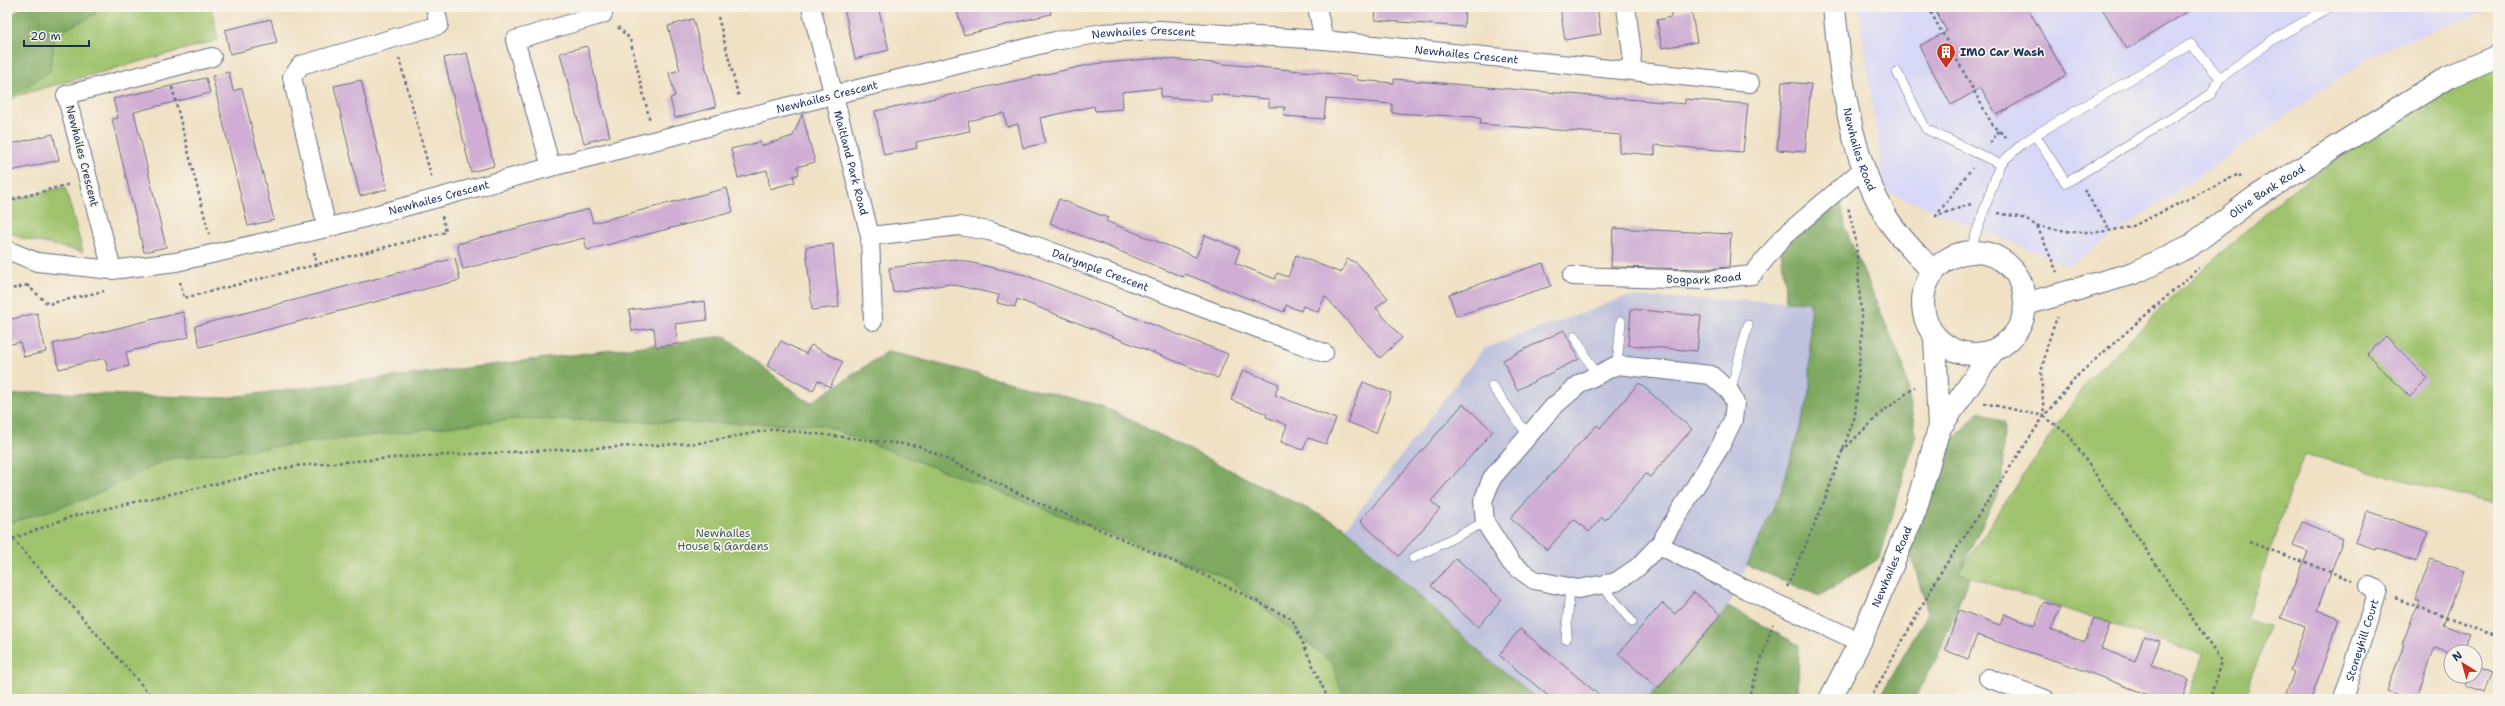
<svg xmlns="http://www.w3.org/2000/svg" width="2505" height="706" font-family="'Shantell Sans',sans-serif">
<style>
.built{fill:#d7d7f8}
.industrial{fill:#bfc2dd}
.green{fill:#9fc26c;stroke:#5d7865}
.forest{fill:#7fa860;stroke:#4d6c5f}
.building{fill:#cfadd4}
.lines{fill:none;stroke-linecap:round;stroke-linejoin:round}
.lane-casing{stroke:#666d82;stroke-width:10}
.street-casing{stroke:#666d82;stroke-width:20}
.secondary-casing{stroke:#666d82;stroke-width:24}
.primary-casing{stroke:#666d82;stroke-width:24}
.path{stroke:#666d82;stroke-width:2.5;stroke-dasharray:3 3;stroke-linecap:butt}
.lane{stroke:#fff;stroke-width:9}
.street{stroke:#fff;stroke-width:18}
.secondary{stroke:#fff;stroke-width:22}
.primary{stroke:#fff;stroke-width:22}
.labels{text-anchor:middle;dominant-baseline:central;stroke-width:3.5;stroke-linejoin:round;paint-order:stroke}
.street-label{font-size:11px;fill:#1b2f5e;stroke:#f7f3e8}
.poi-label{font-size:11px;font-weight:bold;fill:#1b2f5e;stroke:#f7f3e8;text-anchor:start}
.park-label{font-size:11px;fill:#435b62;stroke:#f7f3e8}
</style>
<rect width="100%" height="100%" fill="#f7f3e8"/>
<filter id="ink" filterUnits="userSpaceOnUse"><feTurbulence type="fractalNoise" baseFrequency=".025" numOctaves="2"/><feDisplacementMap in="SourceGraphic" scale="8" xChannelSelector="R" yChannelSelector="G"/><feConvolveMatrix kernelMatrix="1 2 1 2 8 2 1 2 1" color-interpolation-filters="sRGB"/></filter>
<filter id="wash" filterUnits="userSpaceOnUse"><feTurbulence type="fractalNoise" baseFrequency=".012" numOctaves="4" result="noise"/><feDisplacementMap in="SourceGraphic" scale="16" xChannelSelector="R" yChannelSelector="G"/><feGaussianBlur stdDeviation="0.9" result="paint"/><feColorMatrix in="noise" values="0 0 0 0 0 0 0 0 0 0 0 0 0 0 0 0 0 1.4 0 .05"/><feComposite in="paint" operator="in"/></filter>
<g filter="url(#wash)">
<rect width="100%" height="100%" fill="#f0e1c4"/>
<path class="built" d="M 1859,7 L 2496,7 L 2378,52 L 2069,266 L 1884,190 Z"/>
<path class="industrial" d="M 1626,297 L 1810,302 L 1810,393 L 1782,489 L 1728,607 L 1654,693 L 1647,699 L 1537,699 L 1482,654 L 1346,528 L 1483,349 Z"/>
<path class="green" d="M 22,7 L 211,7 L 218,40 L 19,95 L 7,102 L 7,19 Z
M 2498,67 L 2498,505 L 2304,454 L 2246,618 L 2269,626 L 2244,699 L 2188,699 L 2203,655 L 1958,573 L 2087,381 L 2177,293 L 2284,196 L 2402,115 Z
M 65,187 L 83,252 L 21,238 L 7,231 L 7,201 Z
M 749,379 L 1325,592 L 1505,699 L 7,699 L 7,406 Z"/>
<path class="forest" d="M 22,7 L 98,7 L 95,14 L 55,35 L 50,71 L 7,99 L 7,19 Z
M 1840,196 L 1846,230 L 1903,365 L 1916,434 L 1880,558 L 1819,596 L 1747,565 L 1782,489 L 1810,393 L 1810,302 L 1786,301 L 1781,246 Z
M 725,336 L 809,404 L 888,351 L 1102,406 L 1346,528 L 1482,654 L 1537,699 L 1344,699 L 1332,663 L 1229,579 L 822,425 L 514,419 L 168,459 L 86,499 L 7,524 L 7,396 L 33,392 L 222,398 Z
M 1979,411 L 2004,424 L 2002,484 L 1959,573 L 1969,577 L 1937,658 L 1914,699 L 1879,699 L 1928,613 L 1910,551 L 1951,443 Z
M 1728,607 L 1799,645 L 1798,699 L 1647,699 Z"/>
<g id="blocks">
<path class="building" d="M 844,7 L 878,7 L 889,50 L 855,59 Z
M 956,7 L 1050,7 L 1051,14 L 964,35 Z
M 1376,7 L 1465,7 L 1464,27 L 1375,20 Z
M 1560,7 L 1597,7 L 1601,34 L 1565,40 Z
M 1933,7 L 2027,7 L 2066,75 L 1997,115 L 1981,88 L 1951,105 L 1919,46 L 1947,31 Z
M 2101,7 L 2195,7 L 2127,49 Z
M 1691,9 L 1697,42 L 1662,48 L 1657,20 L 1671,17 L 1671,13 Z
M 271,19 L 277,43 L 230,54 L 225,30 Z
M 693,19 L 716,107 L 675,118 L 670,98 L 675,96 L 669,73 L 680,70 L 668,26 Z
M 587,46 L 610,136 L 584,143 L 560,53 Z
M 467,53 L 494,166 L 471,172 L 444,58 Z
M 1159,58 L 1357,76 L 1357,80 L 1394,83 L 1394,79 L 1685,104 L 1685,99 L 1748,104 L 1743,152 L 1655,145 L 1655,155 L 1619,152 L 1621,135 L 1480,124 L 1481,119 L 1475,117 L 1392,113 L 1392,104 L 1326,99 L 1324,119 L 1284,116 L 1285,107 L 1269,107 L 1269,99 L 1211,94 L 1211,101 L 1161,97 L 1161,88 L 1122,92 L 1123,109 L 1095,111 L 1094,106 L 1040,118 L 1045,143 L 1023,148 L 1018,124 L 1007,127 L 1004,113 L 968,121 L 970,131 L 916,142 L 917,148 L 884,155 L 875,111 L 1093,64 Z
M 229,72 L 233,91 L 242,88 L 274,220 L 248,226 L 212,76 Z
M 206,78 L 210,93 L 134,112 L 166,247 L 144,252 L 112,119 L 118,118 L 113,99 Z
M 361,80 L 387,189 L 360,196 L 334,86 Z
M 1782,82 L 1811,84 L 1805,152 L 1777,150 Z
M 802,114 L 815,162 L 797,167 L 799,174 L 793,176 L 795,182 L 770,189 L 767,170 L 738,178 L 731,149 L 760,142 L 761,146 L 793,136 Z
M 53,134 L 59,160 L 7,172 L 7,145 Z
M 727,188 L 733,212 L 587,250 L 584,238 L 463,269 L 457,244 L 589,209 L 593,223 Z
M 1059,199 L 1108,218 L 1106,221 L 1196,257 L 1205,235 L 1240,249 L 1235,263 L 1275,279 L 1277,273 L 1288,277 L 1296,255 L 1341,273 L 1347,259 L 1357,263 L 1388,298 L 1376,308 L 1402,338 L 1380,358 L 1325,296 L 1318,312 L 1303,306 L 1301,311 L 1286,305 L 1284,312 L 1185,274 L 1183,277 L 1050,223 Z
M 1613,228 L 1731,234 L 1729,267 L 1705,269 L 1611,267 Z
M 833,244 L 839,307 L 812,310 L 806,247 Z
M 455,258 L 460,280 L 200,347 L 195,326 Z
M 955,259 L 1025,275 L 1228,354 L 1218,378 L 1017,299 L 1015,307 L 997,303 L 999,295 L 950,284 L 893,292 L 889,268 Z
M 1543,263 L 1551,286 L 1456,316 L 1449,294 Z
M 705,301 L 707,320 L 675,324 L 678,344 L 656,347 L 654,328 L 632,331 L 629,310 Z
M 1631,309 L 1701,316 L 1697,351 L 1628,345 Z
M 183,312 L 189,337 L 126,352 L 129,366 L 108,371 L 105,358 L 59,369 L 53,344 Z
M 37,313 L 46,352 L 24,357 L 20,342 L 7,345 L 7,320 Z
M 1564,330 L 1579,359 L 1517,390 L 1503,360 Z
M 2386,336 L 2428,379 L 2410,397 L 2367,354 Z
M 781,341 L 806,354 L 811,345 L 843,362 L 830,387 L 818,380 L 813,391 L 767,366 Z
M 1243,370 L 1279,384 L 1275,395 L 1336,419 L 1326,444 L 1308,438 L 1303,450 L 1281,442 L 1287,425 L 1266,417 L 1267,414 L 1231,400 Z
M 1363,382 L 1391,393 L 1376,433 L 1347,422 Z
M 1639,383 L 1692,429 L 1650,477 L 1646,474 L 1605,520 L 1602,517 L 1589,532 L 1574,519 L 1547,550 L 1510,518 L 1597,425 L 1600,428 Z
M 1463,404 L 1493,431 L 1431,501 L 1440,509 L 1399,556 L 1360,521 Z
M 2367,511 L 2428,532 L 2416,562 L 2376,547 L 2375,549 L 2355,542 Z
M 2302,522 L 2343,539 L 2317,610 L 2339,619 L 2311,699 L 2284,699 L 2294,672 L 2290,670 L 2305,627 L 2281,618 L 2308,552 L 2293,546 Z
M 1456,558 L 1502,600 L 1478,627 L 1431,586 Z
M 2431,559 L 2464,571 L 2443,625 L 2470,635 L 2463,652 L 2451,652 L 2451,654 L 2435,648 L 2416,699 L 2409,699 L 2387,691 L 2404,644 L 2402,644 L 2419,601 L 2415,600 Z
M 1694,592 L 1721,615 L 1658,688 L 1618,654 L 1662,603 L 1675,614 Z
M 2044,602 L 2060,608 L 2051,630 L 2085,642 L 2094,618 L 2110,624 L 2101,648 L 2135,661 L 2144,636 L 2160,641 L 2151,665 L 2189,679 L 2182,699 L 2159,699 L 2077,668 L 1977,635 L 1968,659 L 1945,650 L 1959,610 L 2000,625 L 2004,614 L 2035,626 Z
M 1520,629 L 1604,699 L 1552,699 L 1499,655 Z
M 2475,666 L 2492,673 L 2484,692 L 2466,685 L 2469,676 L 2475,676 Z"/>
</g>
</g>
<g filter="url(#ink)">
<use href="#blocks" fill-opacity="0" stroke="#666d82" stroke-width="1"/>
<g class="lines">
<defs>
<path id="lane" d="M 1897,72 L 1926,129 L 2000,164
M 2220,78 L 2274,39 L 2330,7
M 1970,251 L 2000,164 L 2022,144 L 2035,135 L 2191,44 L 2220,78 L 2211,94 L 2066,183 L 2035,135
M 1575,336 L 1596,375
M 1617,365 L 1621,321
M 1492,386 L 1528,435
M 1730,392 L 1748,325
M 1413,558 L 1485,522
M 1602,585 L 1632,622
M 1566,639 L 1570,587"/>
<g id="street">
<path id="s1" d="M 811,7 L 870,236 L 873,321"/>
<path d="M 1317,7 L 1324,40"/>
<path d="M 1626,7 L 1632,53 L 1631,70"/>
<path d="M 551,167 L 515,40 L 603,14 L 601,7"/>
<path d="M 327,228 L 292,77 L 301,65 L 439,25 L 435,7"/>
<path id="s2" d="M 870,236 L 959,226 L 989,231 L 1034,245 L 1324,353"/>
<path id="s3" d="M 7,250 L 37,262 L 112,270 L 176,262 L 327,228 L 551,167 L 833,95 L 1055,41 L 1103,33 L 1159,30 L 1324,40 L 1750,83"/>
<path d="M 112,270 L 66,95 L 212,57"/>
<path id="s4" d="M 1572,276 L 1705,280 L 1752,275 L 1784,236 L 1864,168"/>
<path d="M 1617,365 L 1711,375 L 1730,392 L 1735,403 L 1733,420 L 1721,445 L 1659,545 L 1638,567 L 1616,582 L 1578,589 L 1534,580 L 1511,563 L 1485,522 L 1483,501 L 1492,478 L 1553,407 L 1581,383 Z"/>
<path d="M 1659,545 L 1747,590 L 1860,642"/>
<path d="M 1988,678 L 2045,699"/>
<path id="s5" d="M 2343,699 L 2378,590 L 2369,586"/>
</g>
<g id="secondary">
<path id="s6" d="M 1834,7 C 1841,80 1849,154 1887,218 C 1899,238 1918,255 1933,272"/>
</g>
<g id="primary">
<circle cx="1974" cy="303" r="51"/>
<path id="s7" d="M 2026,304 L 2134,273 L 2190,246 L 2254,198 L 2448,77 L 2498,56"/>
<path d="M 1935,337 L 1939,429"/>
<path id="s8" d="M 1830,699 L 1860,642 L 1915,511 L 1939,429 L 1993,351"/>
</g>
</defs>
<use href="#lane" class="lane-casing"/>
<use href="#street" class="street-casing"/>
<use href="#secondary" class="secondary-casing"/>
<use href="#primary" class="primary-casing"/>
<path class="path" d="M 1928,7 L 1992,124 L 2007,138
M 718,17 L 739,98
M 618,27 L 630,39 L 650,121
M 399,58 L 432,179
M 172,87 L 209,234
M 1990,143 L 1999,131
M 2084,190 L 2110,230
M 7,201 L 70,184
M 1971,204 L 1936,216 L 1972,168
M 1998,213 L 2023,218 L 2037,226 L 2057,272
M 2037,226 L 2073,232 L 2100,232 L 2131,227 L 2239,174 L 2242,179
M 314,252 L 317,266
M 180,282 L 184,298 L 446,232 L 442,216
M 27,285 L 48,304 L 104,291
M 7,290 L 28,285
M 1984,403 L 2044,416 L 2041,373 L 2048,343 L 2057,317
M 2044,416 L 2069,435 L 2221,661 L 2210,699
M 1842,451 L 1881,413 L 1915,387
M 13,539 L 154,699
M 7,541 L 73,516 L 295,466 L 406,457 L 699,443 L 775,429 L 919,446 L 1037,502 L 1200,573 L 1292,619 L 1328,699
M 2249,542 L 2352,580
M 1787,587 L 1822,507 L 1855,416 L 1862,329 L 1856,241 L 1848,207
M 2395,598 L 2498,637
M 1748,699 L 1773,624
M 1870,699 L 1941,572 L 2044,416 L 2079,374 L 2199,268"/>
<use href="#lane" class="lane"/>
<use href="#street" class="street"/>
<use href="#secondary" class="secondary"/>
<use href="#primary" class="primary"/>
</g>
</g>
<defs>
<symbol id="building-pin" viewBox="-11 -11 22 30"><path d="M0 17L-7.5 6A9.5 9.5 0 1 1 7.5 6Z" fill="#c8321e" stroke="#f7f3e8"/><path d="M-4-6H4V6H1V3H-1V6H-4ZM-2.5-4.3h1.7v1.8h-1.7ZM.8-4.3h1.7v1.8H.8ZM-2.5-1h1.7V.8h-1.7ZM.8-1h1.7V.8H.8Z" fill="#fff"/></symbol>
</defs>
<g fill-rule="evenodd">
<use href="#building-pin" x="1935" y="41" width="22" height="30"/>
</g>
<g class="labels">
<g class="street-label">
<text stroke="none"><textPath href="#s3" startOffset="1168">Newhailes Crescent</textPath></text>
<text stroke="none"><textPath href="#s3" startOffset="1492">Newhailes Crescent</textPath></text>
<text stroke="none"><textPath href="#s3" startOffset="844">Newhailes Crescent</textPath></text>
<text stroke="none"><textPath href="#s6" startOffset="145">Newhailes Road</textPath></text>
<text transform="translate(82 156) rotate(76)">Newhailes Crescent</text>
<text stroke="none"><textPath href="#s1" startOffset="161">Maitland Park Road</textPath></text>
<text stroke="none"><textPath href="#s7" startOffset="269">Olive Bank Road</textPath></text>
<text stroke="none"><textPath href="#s3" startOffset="443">Newhailes Crescent</textPath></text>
<text stroke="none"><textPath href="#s2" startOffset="238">Dalrymple Crescent</textPath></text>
<text stroke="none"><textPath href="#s4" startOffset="132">Bogpark Road</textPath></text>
<text stroke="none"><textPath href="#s8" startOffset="146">Newhailes Road</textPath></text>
<text stroke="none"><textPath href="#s5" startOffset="62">Stoneyhill Court</textPath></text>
</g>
<g class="poi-label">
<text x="1960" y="52">IMO Car Wash</text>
</g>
<g class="park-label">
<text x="723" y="533">Newhailes<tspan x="723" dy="13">House &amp; Gardens</tspan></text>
</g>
</g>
<rect width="2505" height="706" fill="none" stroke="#f7f3e8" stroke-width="24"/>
<g transform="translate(2463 664) rotate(323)"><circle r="19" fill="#f7f3e8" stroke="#9fa5b1"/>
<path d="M0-3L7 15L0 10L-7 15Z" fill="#c8321e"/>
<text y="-6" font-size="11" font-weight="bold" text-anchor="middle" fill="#1b2f5e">N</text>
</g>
<path d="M24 40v6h65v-6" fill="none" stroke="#1b2f5e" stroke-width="2"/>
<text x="30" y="40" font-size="12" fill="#1b2f5e" stroke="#f7f3e8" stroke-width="3" paint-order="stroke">20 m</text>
</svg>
